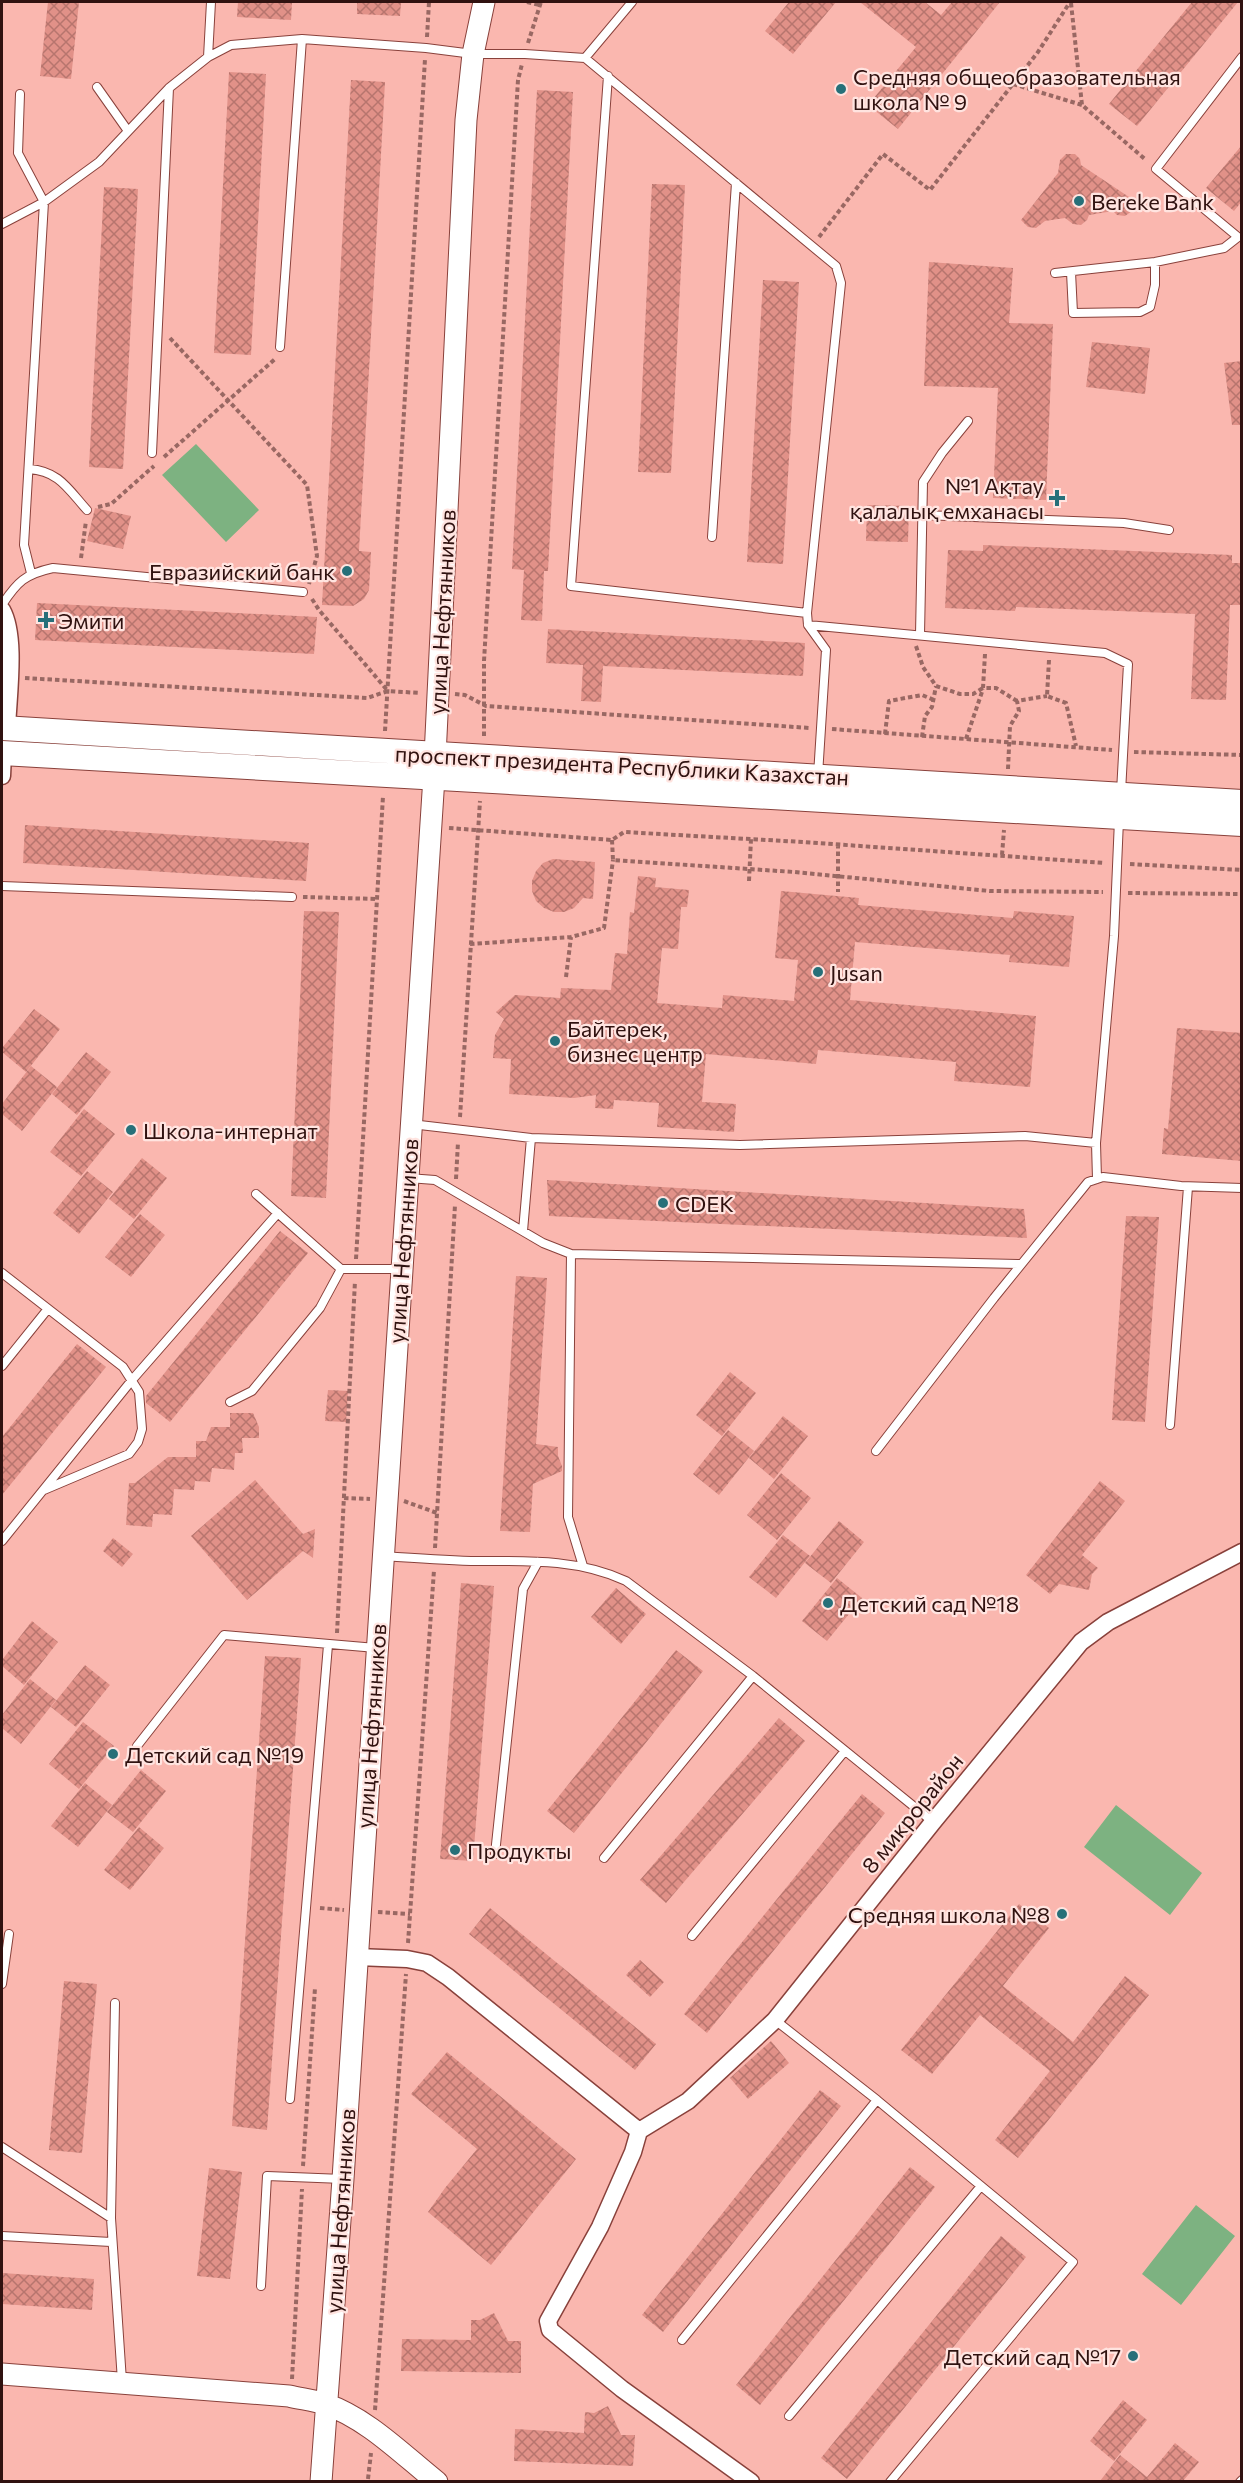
<svg xmlns="http://www.w3.org/2000/svg" width="1243" height="2483" font-family="Commissioner,sans-serif">
<style>
.garden{fill:#7db281}
.building{fill:url(#building-cross-hatch)}
.lines{fill:none;stroke-linecap:round;stroke-linejoin:round}
.service-casing{stroke:#89413b;stroke-width:10}
.minor-casing{stroke:#89413b;stroke-width:19}
.tertiary-casing{stroke:#89413b;stroke-width:23}
.secondary-casing{stroke:#89413b;stroke-width:26}
.path{stroke:#996863;stroke-width:4;stroke-dasharray:4.5 3;stroke-linecap:butt}
.service{stroke:#fff;stroke-width:8}
.minor{stroke:#fff;stroke-width:16}
.tertiary{stroke:#fff;stroke-width:21}
.secondary{stroke:#fff;stroke-width:24}
.poi-dot{fill:#277079;stroke:#ffe4e0;stroke-width:2}
.labels{text-anchor:middle;dominant-baseline:central;stroke-width:4.5;stroke-linejoin:round;paint-order:stroke}
.poi-label{font-size:22px;fill:#301210;stroke:#ffe4e0;text-anchor:start}
.street-label{font-size:22px;fill:#301210;stroke:#ffe4e0}
</style>
<defs>
<pattern id="building-cross-hatch" width="8" height="8" patternUnits="userSpaceOnUse" patternTransform="scale(1.5)"><rect width="8" height="8" fill="#e19188"/><path d="M0 0l8 8M0 8l8-8" fill="none" stroke="#b7756e"/></pattern>
</defs>
<rect width="100%" height="100%" fill="#fab7af"/>
<path class="garden" d="M 196,444 L 259,510 L 226,542 L 162,475 Z
M 1116,1805 L 1202,1873 L 1170,1915 L 1084,1847 Z
M 1196,2205 L 1235,2236 L 1181,2305 L 1142,2274 Z"/>
<path class="building" d="M 48,2 L 79,2 L 71,79 L 40,76 Z
M 238,2 L 292,2 L 291,20 L 237,17 Z
M 357,2 L 401,2 L 400,16 L 357,14 Z
M 789,2 L 836,2 L 793,54 L 765,31 Z
M 860,2 L 925,2 L 941,15 L 952,2 L 1000,2 L 898,129 L 868,105 L 916,47 Z
M 1192,2 L 1238,2 L 1137,126 L 1109,104 Z
M 229,72 L 266,74 L 251,355 L 214,353 Z
M 351,80 L 385,82 L 359,551 L 371,552 L 369,590 L 364,599 L 353,606 L 322,605 Z
M 537,90 L 573,92 L 548,571 L 544,571 L 542,621 L 521,620 L 524,570 L 512,569 Z
M 1242,145 L 1242,201 L 1234,211 L 1206,188 Z
M 1066,154 L 1075,154 L 1080,159 L 1081,165 L 1132,199 L 1132,211 L 1125,216 L 1117,215 L 1113,211 L 1089,215 L 1087,220 L 1081,225 L 1073,224 L 1065,218 L 1045,221 L 1036,228 L 1028,227 L 1021,220 L 1058,173 L 1060,160 Z
M 652,184 L 685,185 L 671,473 L 638,472 Z
M 104,187 L 138,189 L 123,469 L 89,467 Z
M 929,262 L 1013,268 L 1009,323 L 1053,324 L 1046,500 L 993,498 L 998,388 L 924,386 Z
M 763,280 L 799,282 L 783,564 L 747,562 Z
M 1092,342 L 1150,348 L 1145,394 L 1086,387 Z
M 1242,361 L 1242,425 L 1232,425 L 1224,363 Z
M 867,505 L 909,506 L 908,542 L 866,541 Z
M 95,508 L 131,516 L 123,549 L 87,541 Z
M 983,545 L 1232,555 L 1232,563 L 1242,563 L 1242,605 L 1230,605 L 1226,700 L 1191,699 L 1195,614 L 1016,607 L 1015,611 L 945,608 L 948,550 L 983,551 Z
M 37,603 L 317,617 L 314,654 L 35,640 Z
M 548,629 L 805,643 L 803,676 L 603,666 L 601,702 L 581,701 L 583,665 L 546,663 Z
M 25,825 L 309,843 L 306,881 L 23,863 Z
M 553,859 L 595,862 L 593,899 L 583,898 L 574,908 L 564,912 L 554,912 L 544,908 L 536,901 L 532,891 L 532,881 L 536,871 L 543,863 Z
M 638,876 L 656,878 L 655,887 L 689,890 L 687,907 L 681,907 L 678,949 L 662,948 L 657,1003 L 722,1008 L 723,995 L 794,1001 L 798,960 L 775,958 L 781,891 L 859,898 L 858,905 L 1013,918 L 1014,911 L 1074,916 L 1069,967 L 1009,962 L 1010,955 L 855,942 L 850,1000 L 1036,1016 L 1030,1087 L 954,1081 L 956,1062 L 818,1050 L 816,1064 L 706,1054 L 702,1102 L 736,1104 L 734,1132 L 657,1127 L 659,1103 L 614,1100 L 613,1109 L 595,1108 L 596,1095 L 574,1098 L 509,1094 L 511,1059 L 493,1058 L 495,1035 L 504,1019 L 496,1012 L 515,995 L 560,998 L 561,988 L 611,990 L 615,953 L 627,954 L 630,912 L 634,913 Z
M 304,911 L 339,912 L 326,1198 L 291,1196 Z
M 34,1009 L 60,1029 L 26,1072 L 2,1052 L 2,1048 Z
M 1177,1028 L 1242,1033 L 1242,1161 L 1162,1154 L 1164,1128 L 1168,1129 Z
M 86,1052 L 111,1072 L 77,1115 L 52,1094 Z
M 31,1066 L 57,1087 L 22,1131 L 2,1114 L 2,1104 Z
M 84,1109 L 115,1134 L 81,1176 L 50,1152 Z
M 142,1158 L 167,1178 L 134,1219 L 109,1199 Z
M 87,1171 L 113,1192 L 79,1234 L 53,1213 Z
M 547,1180 L 1024,1209 L 1027,1238 L 549,1216 Z
M 140,1214 L 165,1235 L 131,1277 L 105,1257 Z
M 1126,1216 L 1159,1217 L 1145,1422 L 1112,1420 Z
M 280,1231 L 308,1253 L 170,1422 L 146,1403 L 146,1396 Z
M 516,1276 L 547,1278 L 536,1444 L 558,1447 L 558,1456 L 562,1466 L 562,1471 L 533,1484 L 530,1532 L 500,1531 Z
M 77,1344 L 106,1367 L 2,1495 L 2,1437 Z
M 730,1372 L 756,1393 L 722,1436 L 696,1415 Z
M 328,1390 L 348,1391 L 346,1422 L 325,1421 Z
M 230,1413 L 253,1413 L 259,1427 L 259,1438 L 242,1438 L 243,1453 L 235,1453 L 234,1470 L 212,1468 L 210,1482 L 195,1481 L 194,1490 L 174,1489 L 172,1515 L 153,1514 L 152,1527 L 126,1525 L 129,1483 L 135,1483 L 168,1457 L 196,1457 L 196,1441 L 206,1441 L 211,1427 L 230,1427 Z
M 783,1416 L 808,1436 L 774,1479 L 749,1458 Z
M 728,1430 L 754,1451 L 719,1495 L 693,1474 Z
M 781,1473 L 811,1498 L 777,1540 L 747,1515 Z
M 255,1480 L 303,1534 L 315,1529 L 314,1542 L 313,1558 L 303,1551 L 247,1600 L 191,1536 Z
M 1100,1481 L 1125,1501 L 1082,1555 L 1098,1568 L 1092,1574 L 1089,1590 L 1059,1584 L 1050,1594 L 1026,1575 Z
M 839,1521 L 864,1542 L 831,1583 L 805,1563 Z
M 783,1535 L 810,1556 L 776,1598 L 749,1577 Z
M 113,1538 L 133,1554 L 122,1567 L 103,1551 Z
M 837,1578 L 862,1598 L 827,1641 L 802,1621 Z
M 461,1583 L 494,1586 L 473,1861 L 440,1859 Z
M 616,1588 L 646,1614 L 621,1644 L 591,1617 Z
M 32,1621 L 58,1642 L 24,1685 L 2,1666 L 2,1660 Z
M 676,1650 L 703,1671 L 574,1833 L 547,1811 Z
M 265,1656 L 301,1658 L 267,2130 L 232,2126 Z
M 85,1665 L 110,1685 L 76,1727 L 51,1707 Z
M 30,1679 L 56,1700 L 21,1744 L 2,1728 L 2,1715 Z
M 779,1718 L 805,1741 L 666,1903 L 640,1880 Z
M 83,1722 L 114,1746 L 79,1789 L 49,1764 Z
M 141,1770 L 166,1791 L 133,1832 L 107,1812 Z
M 85,1783 L 112,1805 L 78,1847 L 51,1826 Z
M 862,1794 L 885,1813 L 707,2033 L 684,2014 Z
M 139,1827 L 164,1848 L 130,1890 L 104,1870 Z
M 1019,1904 L 1049,1928 L 1003,1986 L 1073,2042 L 1125,1976 L 1149,1995 L 1018,2158 L 995,2140 L 1050,2071 L 980,2015 L 932,2074 L 901,2050 Z
M 490,1908 L 656,2044 L 635,2070 L 469,1934 Z
M 640,1960 L 664,1982 L 650,1997 L 626,1975 Z
M 64,1981 L 97,1984 L 82,2153 L 49,2150 Z
M 771,2041 L 789,2063 L 748,2099 L 730,2078 Z
M 447,2052 L 576,2159 L 491,2265 L 428,2212 L 445,2188 L 477,2149 L 411,2094 Z
M 820,2090 L 841,2106 L 663,2332 L 642,2315 Z
M 910,2167 L 935,2187 L 760,2405 L 736,2385 Z
M 209,2168 L 242,2172 L 230,2279 L 197,2276 Z
M 1001,2236 L 1026,2257 L 847,2479 L 821,2458 Z
M 2,2273 L 94,2279 L 92,2310 L 2,2304 Z
M 494,2313 L 508,2341 L 521,2341 L 521,2373 L 401,2371 L 402,2339 L 471,2340 L 471,2320 L 480,2320 Z
M 1123,2400 L 1147,2420 L 1114,2461 L 1090,2441 Z
M 608,2406 L 621,2435 L 635,2435 L 633,2466 L 514,2461 L 515,2429 L 584,2433 L 585,2412 L 594,2413 Z
M 1175,2443 L 1199,2462 L 1183,2481 L 1100,2481 L 1120,2455 L 1147,2477 Z"/>
<g class="lines">
<defs>
<path id="service" d="M 208,57 L 211,2
M 585,58 L 632,2
M 608,76 L 571,586 L 807,613
M 97,87 L 128,131
M 20,94 L 18,153 L 44,202 L 24,545 L 31,573
M 2,224 L 44,202 L 99,162 L 169,88 L 208,57 L 231,45 L 302,39 L 426,48 L 473,54 L 525,54 L 585,58 L 836,266 L 841,283 L 807,613 L 808,625 L 1105,653 L 1128,664 L 1121,792
M 1071,272 L 1073,313 L 1140,312 L 1150,307 L 1155,285 L 1155,262
M 1055,273 L 1155,262 L 1224,248 L 1238,237 L 1156,169 L 1242,57
M 280,347 L 302,39
M 152,453 L 169,88
M 29,469 C 59,471 68,489 87,510
M 923,515 L 1124,523 L 1169,530
M 712,537 L 736,183
M 2,605 C 17,582 25,574 53,568 L 303,592
M 808,625 L 826,650 L 818,775
M 920,635 L 923,482 L 942,453 L 968,421
M 2,886 L 292,897
M 411,1124 L 531,1138 L 740,1145 L 1025,1136 L 1096,1143
M 408,1178 L 435,1180 L 543,1243 L 571,1254 L 568,1517 L 583,1566
M 1097,1179 L 1096,1143 L 1114,936 L 1119,820
M 256,1194 L 341,1269
M 523,1231 L 531,1138
M 571,1254 L 1021,1264
M 2,1273 L 123,1367 L 139,1392 L 142,1429 L 138,1442 L 129,1454 L 44,1490
M 2,1366 L 47,1310
M 230,1402 L 252,1391 L 320,1308 L 341,1269 L 401,1269
M 1170,1425 L 1188,1187
M 876,1451 L 994,1298 L 1088,1182 L 1103,1177 L 1181,1186 L 1242,1188
M 2,1541 L 132,1380 L 278,1213
M 383,1556 C 412,1558 441,1560 471,1561 C 523,1561 577,1558 626,1581 L 753,1676 L 933,1822
M 137,1746 L 224,1635 L 376,1648
M 495,1854 L 523,1589 L 538,1562
M 604,1858 L 753,1676
M 692,1936 L 844,1752
M 2,1984 L 9,1934
M 775,2020 L 877,2100 L 1073,2262 L 890,2482
M 290,2099 L 328,1645
M 2,2147 L 111,2218 L 122,2381
M 111,2218 L 115,2003
M 2,2236 L 111,2242
M 261,2286 L 267,2176 L 343,2179
M 682,2340 L 877,2100
M 789,2416 L 981,2186
M 1240,2482 L 1242,2480"/>
<path id="minor" d="M 2,610 C 17,637 8,696 7,729
M 2,776 L 3,754
M 357,1957 L 407,1959 L 427,1963 L 448,1977 L 639,2131 L 633,2152 L 600,2227 L 548,2321 L 550,2330 L 622,2389 L 751,2482
M 639,2131 L 688,2101 L 775,2020 L 933,1822 L 1081,1642 L 1108,1622 L 1242,1552"/>
<path id="tertiary" d="M 2,2374 L 289,2396 C 301,2399 314,2400 325,2404 C 367,2418 403,2455 437,2482
M 321,2482 L 343,2179 L 434,777 L 466,120 L 473,54 L 484,2"/>
<path id="secondary" d="M 2,728 L 1242,802
M 2,753 L 1242,824"/>
</defs>
<use href="#service" class="service-casing"/>
<use href="#minor" class="minor-casing"/>
<use href="#tertiary" class="tertiary-casing"/>
<use href="#secondary" class="secondary-casing"/>
<path class="path" d="M 527,2 L 540,5
M 1071,3 L 1082,105 L 1146,160
M 427,37 L 429,2
M 528,43 L 541,2
M 1013,84 L 1082,105
M 819,237 L 883,154 L 930,190 L 1038,52 L 1070,2
M 170,338 L 307,485 L 317,556 L 309,584
M 164,457 L 275,359
M 98,507 L 111,504 L 154,466
M 81,558 L 86,521
M 312,599 L 319,610 L 387,690
M 916,646 L 923,667 L 936,686 L 960,694 L 973,694 L 983,688
M 985,654 L 983,688 L 996,688 L 1017,701
M 1049,660 L 1047,696 L 1066,703 L 1076,746
M 25,678 L 367,698 L 388,691 L 420,693
M 455,694 L 465,695 L 486,706 L 810,728
M 832,729 L 1112,750
M 385,731 L 425,59
M 885,734 L 889,701 L 922,695 L 934,700
M 484,736 L 484,661 L 518,80 L 522,64
M 922,737 L 925,716 L 932,707 L 936,686
M 966,739 L 983,689
M 1134,752 L 1242,755
M 1008,769 L 1010,726 L 1019,711 L 1017,701 L 1047,696
M 449,828 L 612,840 L 624,832 L 803,842 L 1104,863
M 612,840 L 613,860 L 794,872 L 990,891 L 1103,892
M 838,844 L 838,892
M 1002,855 L 1004,830
M 1130,864 L 1242,870
M 749,881 L 751,839
M 1128,893 L 1242,894
M 303,897 L 377,899
M 470,944 L 571,937 L 604,928 L 613,860
M 566,977 L 571,937
M 460,1117 L 480,801
M 456,1179 L 458,1142
M 356,1259 L 383,796
M 344,1498 L 370,1499
M 404,1501 L 437,1513
M 435,1548 L 455,1205
M 337,1633 L 355,1281
M 320,1908 L 344,1910
M 378,1912 L 410,1914
M 408,1943 L 434,1570
M 303,2166 L 315,1988
M 292,2379 L 302,2189
M 375,2410 L 406,1974
M 368,2479 L 371,2453"/>
<use href="#service" class="service"/>
<use href="#minor" class="minor"/>
<use href="#tertiary" class="tertiary"/>
<use href="#secondary" class="secondary"/>
</g>
<g class="poi-dot">
<circle cx="841" cy="89" r="6"/>
<circle cx="1079" cy="201" r="6"/>
<path d="M1054 489h6v6h6v6h-6v6h-6v-6h-6v-6h6z"/>
<circle cx="347" cy="571" r="6"/>
<path d="M43 611h6v6h6v6h-6v6h-6v-6h-6v-6h6z"/>
<circle cx="818" cy="972" r="6"/>
<circle cx="555" cy="1041" r="6"/>
<circle cx="131" cy="1130" r="6"/>
<circle cx="663" cy="1203" r="6"/>
<circle cx="828" cy="1603" r="6"/>
<circle cx="113" cy="1754" r="6"/>
<circle cx="455" cy="1850" r="6"/>
<circle cx="1062" cy="1914" r="6"/>
<circle cx="1133" cy="2356" r="6"/>
</g>
<g class="labels">
<g class="poi-label">
<text x="853" y="76">Средняя общеобразовательная<tspan x="853" dy="25">школа № 9</tspan></text>
<text x="1091" y="201">Bereke Bank</text>
<text x="1044" y="485" text-anchor="end">№1 Ақтау<tspan x="1044" dy="25">қалалық емханасы</tspan></text>
<text x="335" y="571" text-anchor="end">Евразийский банк</text>
<text x="58" y="620">Эмити</text>
<text x="830" y="972">Jusan</text>
<text x="567" y="1028">Байтерек,<tspan x="567" dy="25">бизнес центр</tspan></text>
<text x="143" y="1130">Школа-интернат</text>
<text x="675" y="1203">CDEK</text>
<text x="840" y="1603">Детский сад №18</text>
<text x="125" y="1754">Детский сад №19</text>
<text x="467" y="1850">Продукты</text>
<text x="1050" y="1914" text-anchor="end">Средняя школа №8</text>
<text x="1121" y="2356" text-anchor="end">Детский сад №17</text>
</g>
<g class="street-label">
<text transform="translate(442 612) rotate(-87)">улица Нефтянников</text>
<text transform="translate(622 765) rotate(3)">проспект президента Республики Казахстан</text>
<text transform="translate(403 1241) rotate(-86)">улица Нефтянников</text>
<text transform="translate(371 1726) rotate(-86)">улица Нефтянников</text>
<text transform="translate(912 1813) rotate(-51)">8 микрорайон</text>
<text transform="translate(340 2211) rotate(-86)">улица Нефтянников</text>
</g>
</g>
<rect width="1243" height="2483" fill="none" stroke="#301210" stroke-width="6"/>
</svg>
